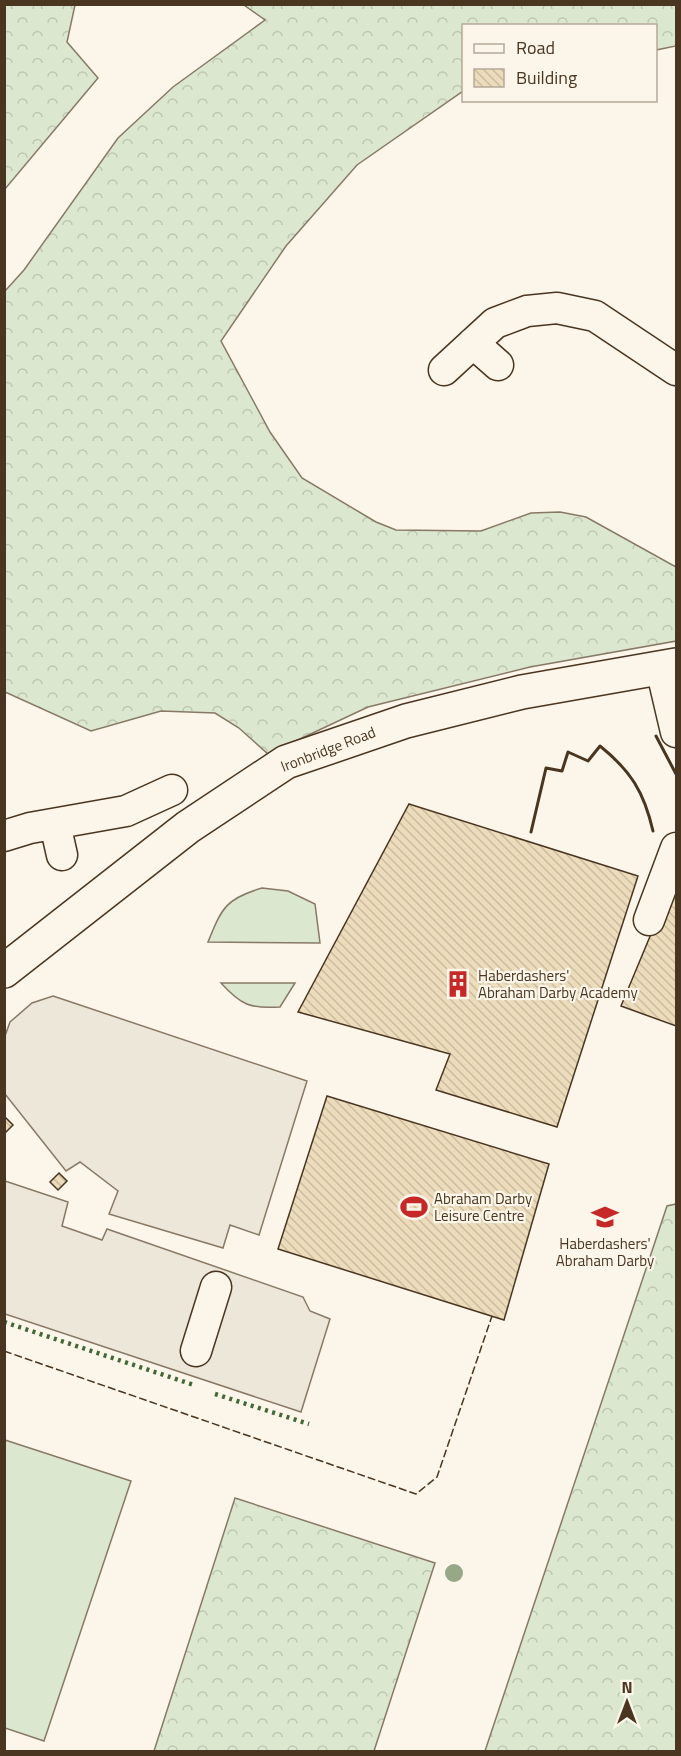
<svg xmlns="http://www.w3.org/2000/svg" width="681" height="1756" font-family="'Titillium Web',sans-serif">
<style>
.grass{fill:#dce7d0;stroke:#887966;stroke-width:1.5}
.forest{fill:url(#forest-crowns);stroke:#887966;stroke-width:1.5}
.parking{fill:#ede7d9;stroke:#887966;stroke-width:1.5}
.building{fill:url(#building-back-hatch);stroke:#4a3520;stroke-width:1.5}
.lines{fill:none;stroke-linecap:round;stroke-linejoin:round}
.minor-casing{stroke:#4a3520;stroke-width:33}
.major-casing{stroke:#4a3520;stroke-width:36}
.minor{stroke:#fbf6e9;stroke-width:30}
.major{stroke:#fbf6e9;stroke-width:33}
.hedge{stroke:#436837;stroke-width:4.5;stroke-dasharray:3 4.5;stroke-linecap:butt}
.fence{stroke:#4a3520;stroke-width:1.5;stroke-dasharray:8 3;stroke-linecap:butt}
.wall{stroke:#4a3520;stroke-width:3}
.tree{fill:#96a887}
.labels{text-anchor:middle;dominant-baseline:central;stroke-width:4.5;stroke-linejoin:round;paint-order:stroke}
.street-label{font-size:15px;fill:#4a3520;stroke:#fbf6e9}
.poi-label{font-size:15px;fill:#4a3520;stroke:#fbf6e9;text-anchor:start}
</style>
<defs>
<pattern id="forest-crowns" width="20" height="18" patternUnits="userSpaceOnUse" patternTransform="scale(1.5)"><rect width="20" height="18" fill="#dce7d0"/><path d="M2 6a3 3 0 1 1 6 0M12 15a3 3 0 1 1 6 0" fill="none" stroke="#bec7b2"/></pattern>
<pattern id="building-back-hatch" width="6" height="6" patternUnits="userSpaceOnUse" patternTransform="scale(1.5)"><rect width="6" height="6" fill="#ecdcbc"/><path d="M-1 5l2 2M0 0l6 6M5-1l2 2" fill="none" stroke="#ccbda1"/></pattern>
</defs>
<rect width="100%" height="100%" fill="#fbf6e9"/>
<path class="grass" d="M 262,888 L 288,891 L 315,904 L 320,943 L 208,942 C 222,908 225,899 262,888 Z
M 221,983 L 295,983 L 280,1007 C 250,1009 241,1005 221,983 Z
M 5,1440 L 131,1481 L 44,1741 L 5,1728 Z"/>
<path class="forest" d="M 5,4 L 75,5 L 67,42 L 98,78 L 5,189 Z
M 244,5 L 676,5 L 676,46 L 656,50 L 656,26 L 464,26 L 463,91 L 357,165 L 286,246 L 221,341 L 270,432 L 302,478 L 376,522 L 396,530 L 481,531 L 531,513 L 560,512 L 586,517 L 676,567 L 676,641 L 530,667 L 368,707 L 268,754 L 239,728 L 215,713 L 161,711 L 91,731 L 5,692 L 5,291 L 24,270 L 118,138 L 173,87 L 265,20 Z
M 676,1204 L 676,1751 L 485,1751 L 667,1206 Z
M 235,1498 L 435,1563 L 374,1751 L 154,1751 Z"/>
<path class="parking" d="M 53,996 L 307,1081 L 259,1235 L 230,1225 L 223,1248 L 109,1214 L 118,1191 L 80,1162 L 66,1171 L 5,1094 L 5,1036 L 10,1022 L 32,1003 Z
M 5,1181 L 68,1202 L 62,1226 L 102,1240 L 107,1229 L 303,1297 L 310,1311 L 330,1319 L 301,1412 L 5,1314 Z"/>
<path class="building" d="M 409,804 L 638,876 L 557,1127 L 436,1090 L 450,1054 L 298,1012 Z
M 671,886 L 676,888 L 676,1026 L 621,1006 Z
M 327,1096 L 549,1164 L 504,1320 L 278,1249 Z
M 4,1116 L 13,1125 L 4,1134 Z
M 59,1173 L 67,1181 L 58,1190 L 50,1182 Z"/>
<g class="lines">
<defs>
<path id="minor" d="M 473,343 L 498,365
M 444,370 L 495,323 L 527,311 L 557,308 L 595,316 L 676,370
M 661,668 L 676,732
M 55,824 L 62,855
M 4,836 L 30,828 L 126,811 L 172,790
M 649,920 L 676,848
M 196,1351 L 216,1287"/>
<path id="major" d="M 4,971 L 188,827 L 286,762 L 406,721 L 522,692 L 676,665"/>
</defs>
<use href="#minor" class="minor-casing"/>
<use href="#major" class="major-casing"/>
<use href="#minor" class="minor"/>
<use href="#major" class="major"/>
<path class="hedge" d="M 4,1322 L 194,1385
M 215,1394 L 309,1424"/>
<path class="fence" d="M 4,1351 L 416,1494 L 437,1477 L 492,1316"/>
<path class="wall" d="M 656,736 L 676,774
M 531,832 L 546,768 L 562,771 L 568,752 L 588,761 L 600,746 C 631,771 644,792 653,831"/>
</g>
<circle class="tree" cx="454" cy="1573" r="9"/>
<defs>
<symbol id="building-bare" viewBox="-9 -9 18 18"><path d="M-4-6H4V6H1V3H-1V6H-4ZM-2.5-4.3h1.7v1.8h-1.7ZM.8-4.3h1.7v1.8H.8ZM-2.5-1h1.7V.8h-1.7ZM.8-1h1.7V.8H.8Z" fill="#c62828" stroke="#fbf6e9" stroke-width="2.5" paint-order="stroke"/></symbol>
<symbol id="stadium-bare" viewBox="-9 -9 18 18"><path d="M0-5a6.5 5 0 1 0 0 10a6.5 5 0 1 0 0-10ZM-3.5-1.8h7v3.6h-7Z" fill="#c62828" stroke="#fbf6e9" stroke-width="2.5" paint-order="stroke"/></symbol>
<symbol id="school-bare" viewBox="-9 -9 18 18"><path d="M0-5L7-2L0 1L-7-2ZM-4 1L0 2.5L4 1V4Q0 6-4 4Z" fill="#c62828" stroke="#fbf6e9" stroke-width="2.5" paint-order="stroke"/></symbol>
</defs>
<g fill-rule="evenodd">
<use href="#building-bare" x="439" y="965" width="38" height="38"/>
<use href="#stadium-bare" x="395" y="1188" width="38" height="38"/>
<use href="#school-bare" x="586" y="1198" width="38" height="38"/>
</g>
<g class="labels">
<g class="street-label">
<text transform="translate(328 749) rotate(-21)">Ironbridge Road</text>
</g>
<g class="poi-label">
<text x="478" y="975">Haberdashers'<tspan x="478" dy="17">Abraham Darby Academy</tspan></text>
<text x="434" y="1198">Abraham Darby<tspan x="434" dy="17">Leisure Centre</tspan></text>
<text x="605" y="1243" text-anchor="middle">Haberdashers'<tspan x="605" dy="17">Abraham Darby</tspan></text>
</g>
</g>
<rect width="681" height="1756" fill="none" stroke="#4a3520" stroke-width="12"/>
<rect x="462" y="24" width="195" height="78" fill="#fbf6e9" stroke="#b4a999" stroke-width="1.5"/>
<rect x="474" y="44" width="30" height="9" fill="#fbf6e9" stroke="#b4a999" stroke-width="1.5"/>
<text x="516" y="54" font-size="18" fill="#4a3520">Road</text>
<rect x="474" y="69" width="30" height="18" fill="url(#building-back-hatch)" stroke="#b4a999" stroke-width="1.5"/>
<text x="516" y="84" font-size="18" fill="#4a3520">Building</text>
<g transform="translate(627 1702)" stroke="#fbf6e9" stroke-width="4.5" paint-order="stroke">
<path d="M0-4.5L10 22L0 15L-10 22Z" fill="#4a3520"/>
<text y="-9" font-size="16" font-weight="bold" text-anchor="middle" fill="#4a3520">N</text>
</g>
</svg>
